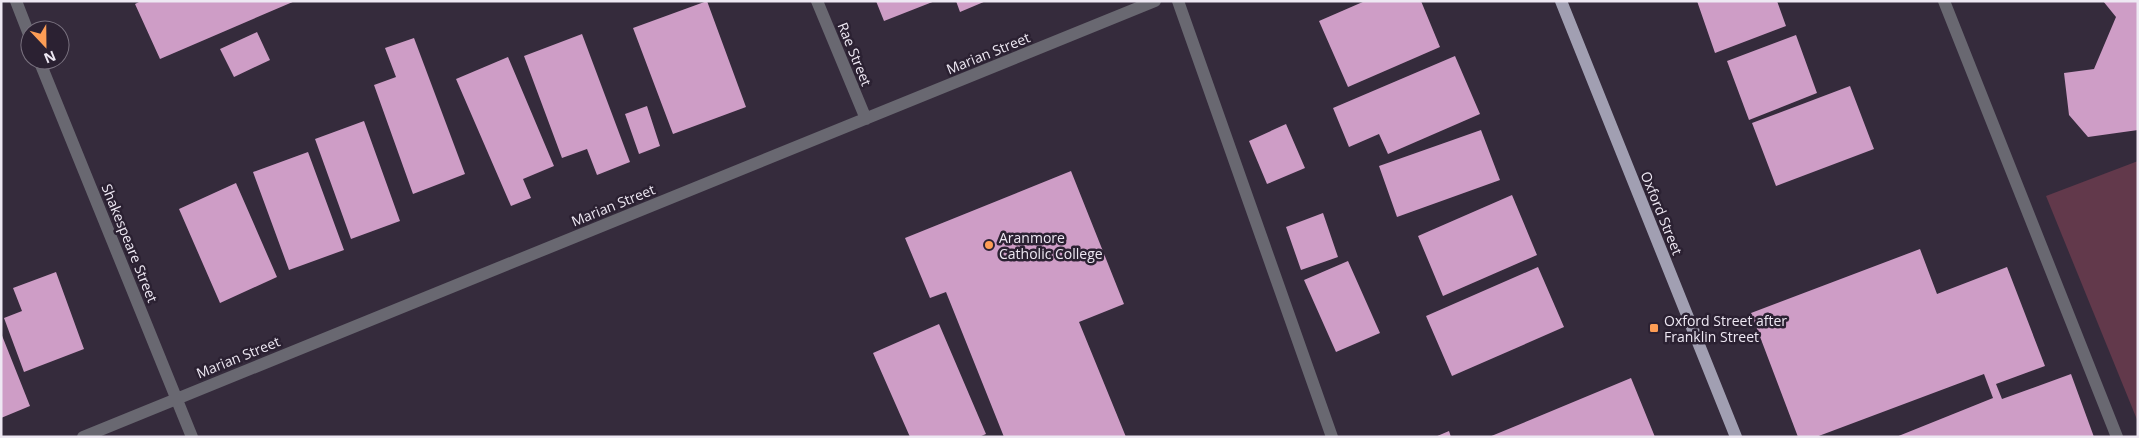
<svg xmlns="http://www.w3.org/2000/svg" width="2139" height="438" font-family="'Open Sans',sans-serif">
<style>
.green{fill:#62394b}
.building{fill:#ce9dc6}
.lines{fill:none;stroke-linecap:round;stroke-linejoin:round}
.service{stroke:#696871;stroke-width:12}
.minor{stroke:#696871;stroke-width:12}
.primary{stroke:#a19fb2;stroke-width:12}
.poi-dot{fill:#fd9d55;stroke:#2b2132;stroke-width:2}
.labels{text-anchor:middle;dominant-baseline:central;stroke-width:5;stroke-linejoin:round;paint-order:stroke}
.street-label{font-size:14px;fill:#eee8f3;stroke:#2b2132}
.poi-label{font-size:14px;fill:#eee8f3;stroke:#2b2132;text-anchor:start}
</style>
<rect width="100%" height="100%" fill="#352b3c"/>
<path class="green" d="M 2138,161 L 2138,422 L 2046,196 Z"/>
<path class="building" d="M 141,1 L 295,1 L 160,59 L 135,4 Z
M 707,1 L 746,107 L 673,134 L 633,28 Z
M 876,1 L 935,1 L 884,21 Z
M 956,1 L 986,1 L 960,12 Z
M 1365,1 L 1421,1 L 1440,47 L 1348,87 L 1319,21 Z
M 1697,1 L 1777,1 L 1786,26 L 1715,53 Z
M 2103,1 L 2138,1 L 2138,130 L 2088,137 L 2069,115 L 2064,73 L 2094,69 L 2116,17 Z
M 257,32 L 270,60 L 234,77 L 220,49 Z
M 582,34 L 630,162 L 597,175 L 587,149 L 562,158 L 524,56 Z
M 1796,35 L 1817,93 L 1749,120 L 1727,61 Z
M 414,38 L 465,174 L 413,194 L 374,85 L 396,77 L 385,48 Z
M 1455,56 L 1480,114 L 1388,154 L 1379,134 L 1349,147 L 1333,108 Z
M 508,57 L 554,166 L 523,179 L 531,198 L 511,206 L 456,79 Z
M 1850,86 L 1874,149 L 1776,186 L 1752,123 Z
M 647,106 L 660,146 L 639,154 L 625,114 Z
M 364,121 L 400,221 L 351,239 L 315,139 Z
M 1286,124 L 1305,168 L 1267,184 L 1249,141 Z
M 1481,130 L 1500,180 L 1397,217 L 1379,166 Z
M 308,152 L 344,250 L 289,270 L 253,172 Z
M 1071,171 L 1124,304 L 1079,322 L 1126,437 L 1004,437 L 946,292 L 930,298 L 905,238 Z
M 236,183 L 277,277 L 220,303 L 179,209 Z
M 1512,195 L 1537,255 L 1443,296 L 1418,236 Z
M 1323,213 L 1338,257 L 1301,270 L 1286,227 Z
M 1920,249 L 1937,294 L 2007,267 L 2045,366 L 1996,384 L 2002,399 L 2071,374 L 2094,437 L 1896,437 L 1993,398 L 1984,374 L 1816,437 L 1798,437 L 1751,313 Z
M 1348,261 L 1380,333 L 1336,352 L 1304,280 Z
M 1538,267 L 1564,327 L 1452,376 L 1426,316 Z
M 56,272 L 84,349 L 24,372 L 4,318 L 22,311 L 13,288 Z
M 939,324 L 986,434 L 979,437 L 910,437 L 873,353 Z
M 1,333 L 30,406 L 1,418 Z
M 1631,378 L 1655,437 L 1489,437 Z
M 1449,431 L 1451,437 L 1435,437 Z"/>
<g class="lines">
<path class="service" d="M 1178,1 L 1332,437
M 1944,1 L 2117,437"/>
<path class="minor" d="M 16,1 L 30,37
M 817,1 L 866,119
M 39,60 L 192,437
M 83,437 L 1155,1"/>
<path class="primary" d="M 1561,1 L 1736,437"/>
</g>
<g class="poi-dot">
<circle cx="989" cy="245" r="5"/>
<rect x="1649" y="323" width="10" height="10" rx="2.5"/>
</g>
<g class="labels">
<g class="street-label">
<text transform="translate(988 53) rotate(-22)">Marian Street</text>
<text transform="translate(855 54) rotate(68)">Rae Street</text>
<text transform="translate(613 205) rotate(-22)">Marian Street</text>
<text transform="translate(1662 213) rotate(68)">Oxford Street</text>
<text transform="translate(130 243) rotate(68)">Shakespeare Street</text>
<text transform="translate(238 357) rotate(-22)">Marian Street</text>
</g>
<g class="poi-label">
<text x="999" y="237">Aranmore<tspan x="999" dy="16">Catholic College</tspan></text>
<text x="1664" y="320">Oxford Street after<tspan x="1664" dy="16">Franklin Street</tspan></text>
</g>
</g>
<rect width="2139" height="438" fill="none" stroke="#eee8f3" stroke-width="5"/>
<g transform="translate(45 45) rotate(158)"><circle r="24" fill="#2b2132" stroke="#79717f"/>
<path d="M0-4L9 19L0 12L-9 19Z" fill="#fd9d55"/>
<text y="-8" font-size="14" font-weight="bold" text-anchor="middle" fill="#eee8f3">N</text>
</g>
</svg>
